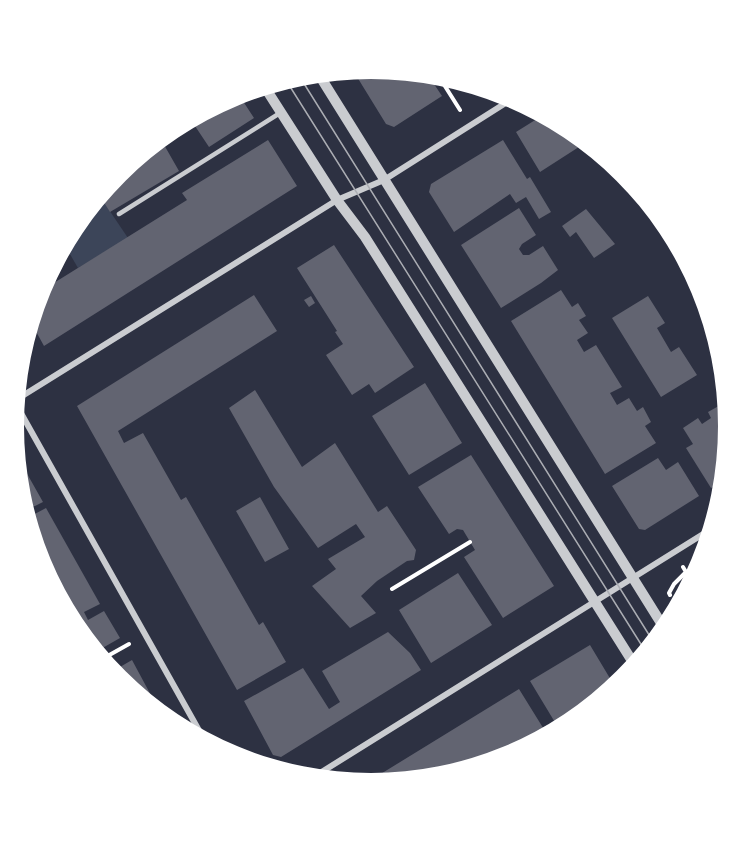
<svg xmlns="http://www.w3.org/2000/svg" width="742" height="852" font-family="Helvetica,sans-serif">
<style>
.green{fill:#3c4559}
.building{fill:#626471}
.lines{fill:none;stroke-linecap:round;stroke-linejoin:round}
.path{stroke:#fff;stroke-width:4}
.service{stroke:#caccd0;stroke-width:4.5}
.minor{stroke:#caccd0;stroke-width:6}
.tertiary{stroke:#caccd0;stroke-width:10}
.tram{stroke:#abadb3;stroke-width:1.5}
</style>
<rect width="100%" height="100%" fill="#2d3142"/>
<path class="green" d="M 101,198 L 128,238 L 78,268 L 67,249 Z"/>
<path class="building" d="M 371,69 L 432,81 L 442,96 L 394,127 L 386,124 L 354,72 Z
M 239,95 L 254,118 L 209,147 L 193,123 L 235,96 Z
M 540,117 L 582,145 L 540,172 L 516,132 Z
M 268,140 L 297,186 L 44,346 L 33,326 L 41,289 L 46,281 L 49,286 L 187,200 L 182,193 Z
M 503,140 L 527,179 L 530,177 L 551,212 L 539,219 L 526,197 L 516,203 L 510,194 L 454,232 L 429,192 L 431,184 Z
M 163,143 L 179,171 L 110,212 L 101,198 L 115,179 L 136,165 L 134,163 Z
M 519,208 L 536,235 L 522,244 L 519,249 L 523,255 L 529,255 L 543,246 L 558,270 L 541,283 L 501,308 L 461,245 Z
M 586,209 L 615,244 L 594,258 L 576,232 L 570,237 L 562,226 Z
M 334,245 L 414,367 L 375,393 L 369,384 L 352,395 L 326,355 L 343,344 L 335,332 L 337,331 L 297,268 Z
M 561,290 L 572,307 L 578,303 L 586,316 L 579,320 L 588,333 L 577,340 L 584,352 L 596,345 L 622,387 L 610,393 L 617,405 L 629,398 L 637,411 L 643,407 L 651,422 L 645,426 L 656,443 L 605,474 L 511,321 Z
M 254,295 L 277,331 L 118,431 L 124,443 L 143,433 L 181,500 L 186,497 L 259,625 L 263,622 L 286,662 L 237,690 L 77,406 Z
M 311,296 L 315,303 L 309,307 L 304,300 Z
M 648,296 L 665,323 L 657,328 L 671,352 L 679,347 L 697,375 L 661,397 L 612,318 Z
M 425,383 L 462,443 L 409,475 L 372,416 Z
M 255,390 L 302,467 L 335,443 L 378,512 L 387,506 L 416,550 L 414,560 L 407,561 L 377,581 L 361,596 L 376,613 L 350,628 L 312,586 L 336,569 L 328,559 L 365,537 L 356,524 L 318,548 L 274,487 L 229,408 Z
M 724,403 L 728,426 L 717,485 L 711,488 L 686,448 L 693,444 L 683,428 L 698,418 L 702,424 L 711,418 L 708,412 Z
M 471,455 L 554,586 L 503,618 L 464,557 L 475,550 L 463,530 L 457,529 L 449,534 L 418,487 Z
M 658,458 L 666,470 L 678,462 L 699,496 L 645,530 L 639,529 L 612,486 Z
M 21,463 L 43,502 L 35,506 L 30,507 Z
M 260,497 L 289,549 L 265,562 L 236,511 Z
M 46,508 L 100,604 L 84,612 L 88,620 L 104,611 L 120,638 L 99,650 L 48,573 L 50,572 L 39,553 L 31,516 Z
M 458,573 L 492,625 L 431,663 L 399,610 Z
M 388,632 L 410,653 L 421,670 L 281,757 L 273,755 L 244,701 L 303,668 L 329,709 L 340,702 L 322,671 Z
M 590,645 L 614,685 L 556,724 L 530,681 Z
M 132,660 L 153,699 L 157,704 L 118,679 L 113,671 Z
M 519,689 L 545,731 L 507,756 L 383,781 L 379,775 Z"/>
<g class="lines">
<path class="path" d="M 443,83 L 460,110
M 392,589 L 470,542
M 670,595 L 669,593 L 674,584 L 686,572 L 683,567
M 104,658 L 129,644"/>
<path class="service" d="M 119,214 L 280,113"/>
<path class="minor" d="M 19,398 L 337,200 L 384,180 L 512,99
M 17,406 L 201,734
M 320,773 L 708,531"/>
<path class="tertiary" d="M 321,78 L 661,623
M 266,89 L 337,200 L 365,237 L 634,664"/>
<path class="tram" d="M 303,82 L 651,638
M 289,85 L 644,649"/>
</g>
<path d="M0 0H742V852H0ZM24 426a347 347 0 1 1 694 0a347 347 0 1 1-694 0Z" fill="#fff" fill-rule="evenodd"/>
</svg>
